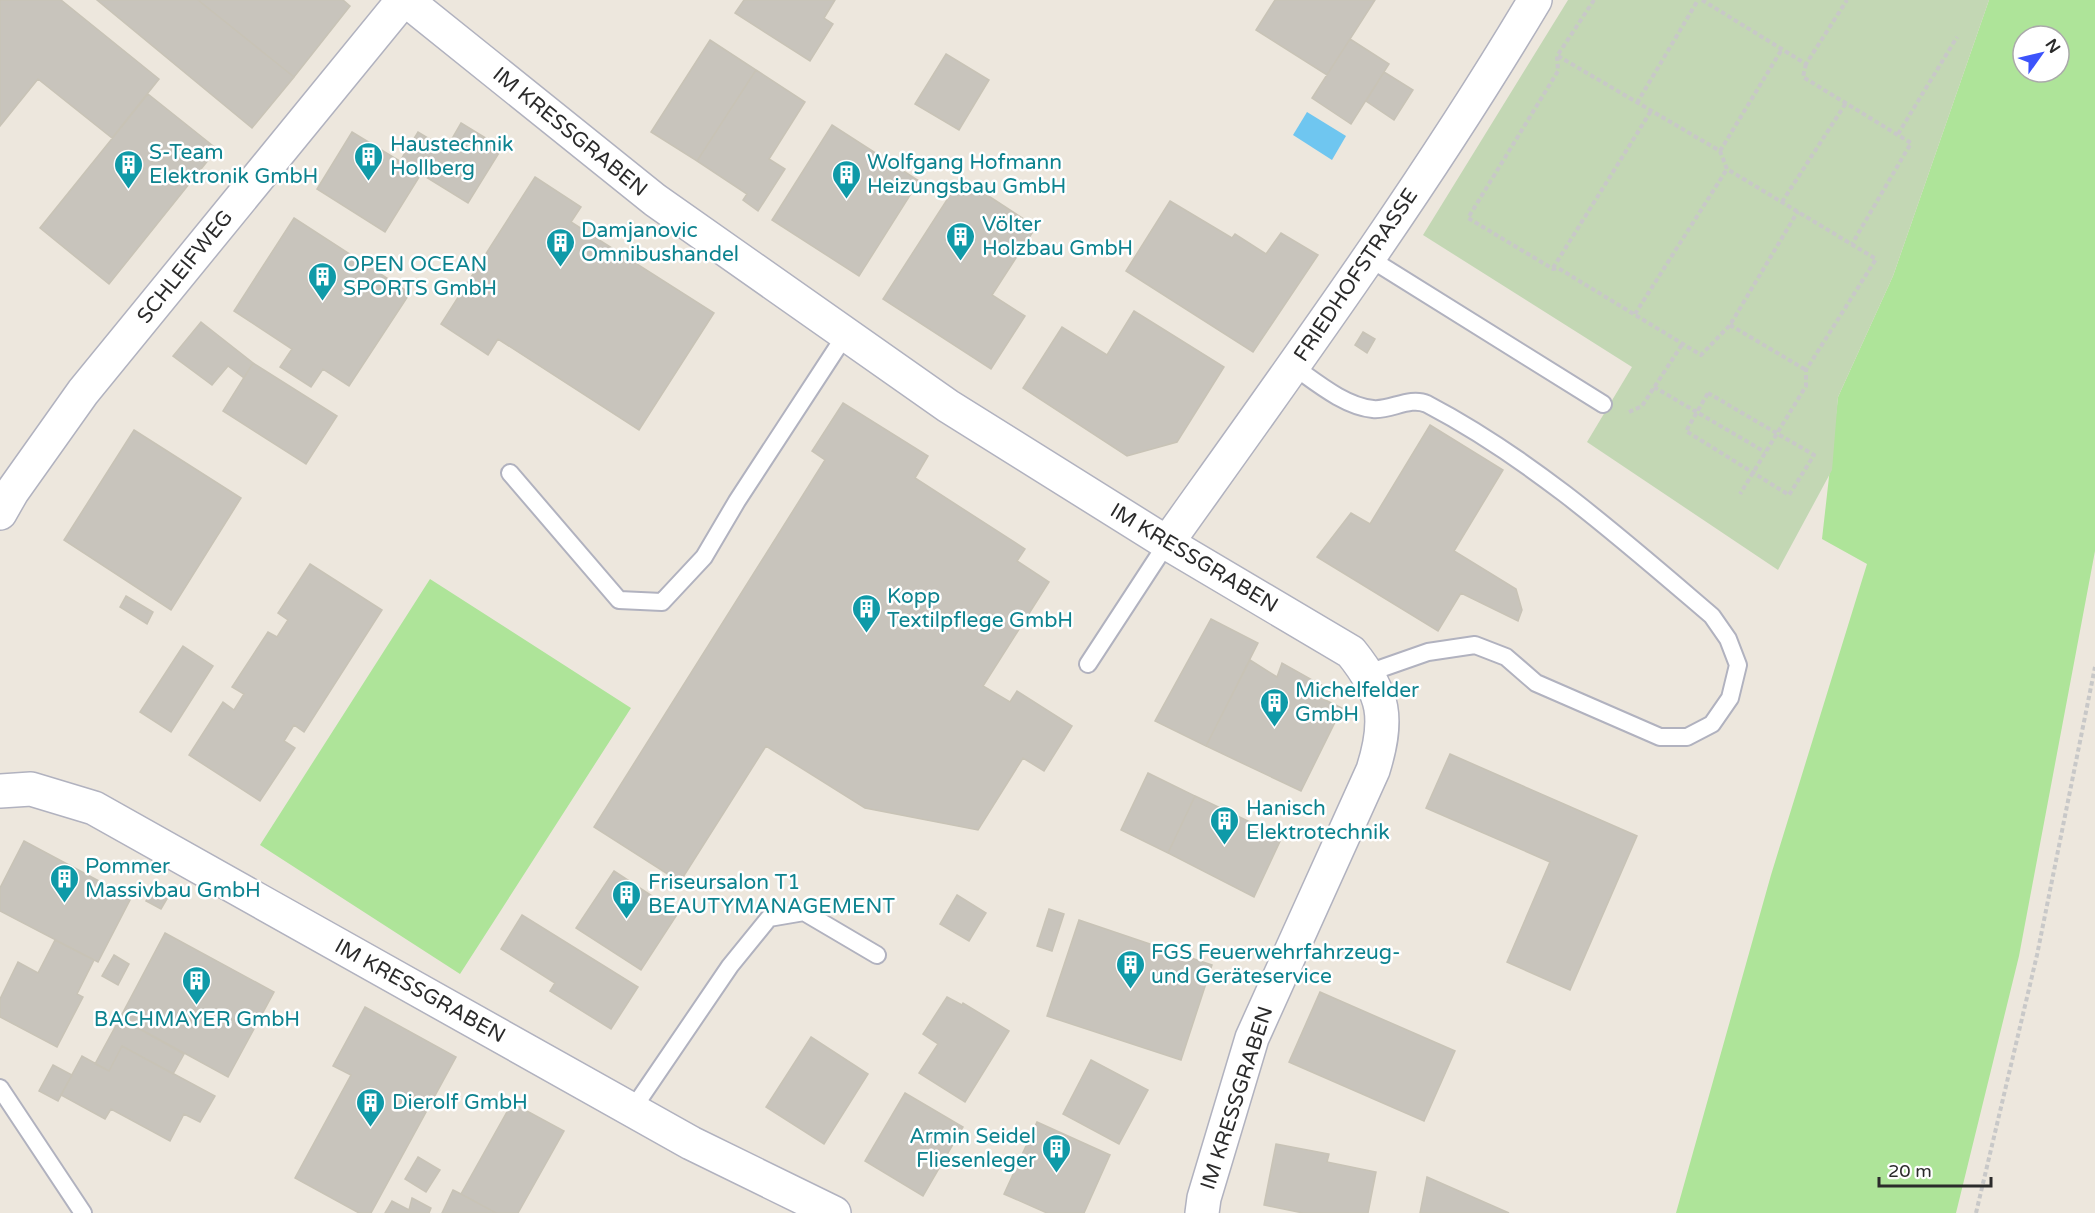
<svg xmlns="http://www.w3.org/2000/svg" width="2095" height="1213" font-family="'Varela Round',sans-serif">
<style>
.green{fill:#aee499;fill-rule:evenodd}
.cemetery{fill:#c3d7b4}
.water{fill:#6fc6f0}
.building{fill:#c8c4bc;stroke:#c8c3b6;stroke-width:1.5}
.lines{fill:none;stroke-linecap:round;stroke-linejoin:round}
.service-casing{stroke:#b1b2bf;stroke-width:20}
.minor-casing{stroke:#b1b2bf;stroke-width:36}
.path{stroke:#c8c8c8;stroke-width:4;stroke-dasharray:4.5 3;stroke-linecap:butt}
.service{stroke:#fff;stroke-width:16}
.minor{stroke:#fff;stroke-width:33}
.labels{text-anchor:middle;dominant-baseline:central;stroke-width:5;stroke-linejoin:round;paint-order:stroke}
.street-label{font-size:21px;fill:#2b2b2b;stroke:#fff}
.culture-label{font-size:21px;fill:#0d838f;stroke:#fff;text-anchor:start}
</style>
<rect width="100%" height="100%" fill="#ede7dd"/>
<path class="green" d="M 1989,0 L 2095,0 L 2095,551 L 2019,956 L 1956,1213 L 1676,1213 L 1771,875 L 1867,564 L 1822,539 L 1838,397 L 1893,276 ZM 2023,36 L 2059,36 L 2059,72 L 2023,72 Z
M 430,579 L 631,708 L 460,974 L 260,845 Z"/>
<path class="cemetery" d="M 1568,0 L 1989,0 L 1893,276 L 1838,397 L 1832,470 L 1778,570 L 1587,442 L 1632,367 L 1423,235 Z"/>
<path class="water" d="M 1307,112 L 1346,136 L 1332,160 L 1293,135 Z"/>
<path class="building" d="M 0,0 L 61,0 L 159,79 L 112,138 L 38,79 L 0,126 Z
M 97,0 L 198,0 L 294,77 L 252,128 Z
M 198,0 L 343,0 L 350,6 L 294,77 Z
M 744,0 L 835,0 L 824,18 L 833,24 L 810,61 L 735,13 Z
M 1275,0 L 1375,0 L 1327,75 L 1256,30 Z
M 1350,39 L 1389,64 L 1351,124 L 1312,98 Z
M 710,40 L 756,70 L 697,161 L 651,132 Z
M 946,54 L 989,80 L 959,130 L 915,104 Z
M 756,70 L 805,102 L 769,159 L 785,169 L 758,211 L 743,200 L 747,194 L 697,161 Z
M 1384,72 L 1413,90 L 1394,120 L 1366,101 Z
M 148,94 L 217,149 L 109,284 L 40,228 Z
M 461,123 L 502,148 L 468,203 L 400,161 L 418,132 L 446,149 Z
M 832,125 L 919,181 L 859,276 L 772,220 Z
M 352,132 L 421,174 L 385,232 L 317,189 Z
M 535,177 L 581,207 L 571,222 L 714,313 L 639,430 L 498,339 L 488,355 L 441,324 Z
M 961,178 L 1036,227 L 992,295 L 1025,316 L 991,369 L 883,299 Z
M 1170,201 L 1232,238 L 1235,234 L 1266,254 L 1281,233 L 1318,255 L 1253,352 L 1126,271 Z
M 294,218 L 410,293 L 349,386 L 323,369 L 311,387 L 280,367 L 292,349 L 234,311 Z
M 1134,311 L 1224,367 L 1177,442 L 1127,456 L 1023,388 L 1062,327 L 1107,355 Z
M 201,322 L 253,363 L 244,378 L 228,366 L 212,385 L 173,356 Z
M 1363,332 L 1375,339 L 1367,353 L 1355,345 Z
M 253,363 L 337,416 L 306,464 L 223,411 Z
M 843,403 L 928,456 L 915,478 L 1025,549 L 1017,561 L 1049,582 L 983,686 L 1010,702 L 1017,691 L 1072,726 L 1044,771 L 1023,758 L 978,830 L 865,808 L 766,746 L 680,882 L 594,827 L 825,460 L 812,451 Z
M 1430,425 L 1503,470 L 1454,551 L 1516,589 L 1522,610 L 1518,621 L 1461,593 L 1438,631 L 1317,557 L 1351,513 L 1370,524 Z
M 134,430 L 241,498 L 171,610 L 64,540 Z
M 310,564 L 382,610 L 304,732 L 294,725 L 284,741 L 295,748 L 260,801 L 189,755 L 223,702 L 234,710 L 244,694 L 232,687 L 268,632 L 277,637 L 288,620 L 278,613 Z
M 126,596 L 153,612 L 147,624 L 120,607 Z
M 1211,619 L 1258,643 L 1206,746 L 1155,721 Z
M 183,646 L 213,666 L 171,732 L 140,712 Z
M 1250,660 L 1277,677 L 1282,663 L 1323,686 L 1319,697 L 1342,708 L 1301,791 L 1206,746 Z
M 1450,754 L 1637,836 L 1570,990 L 1507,962 L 1550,862 L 1426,808 Z
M 1148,773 L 1195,796 L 1168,853 L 1121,830 Z
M 1195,796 L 1282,837 L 1254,897 L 1168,853 Z
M 24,841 L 131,898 L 98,962 L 0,911 L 0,888 Z
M 614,871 L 678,913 L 641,970 L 576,928 Z
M 152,889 L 168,897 L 161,909 L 146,901 Z
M 957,895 L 986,913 L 969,941 L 940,924 Z
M 1049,909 L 1064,914 L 1052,951 L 1037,946 Z
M 522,915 L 638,987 L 611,1029 L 550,991 L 555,983 L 501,949 Z
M 1079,920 L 1212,965 L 1181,1060 L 1047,1016 Z
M 165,933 L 274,992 L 228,1077 L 120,1018 Z
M 55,940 L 94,960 L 77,994 L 83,997 L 57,1047 L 0,1017 L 0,999 L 18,962 L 38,973 Z
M 114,955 L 129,964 L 118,985 L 102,976 Z
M 1320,992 L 1455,1051 L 1424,1121 L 1289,1062 Z
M 947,997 L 962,1005 L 963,1003 L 1009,1031 L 965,1102 L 919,1073 L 938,1044 L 923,1034 Z
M 365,1007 L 456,1057 L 371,1213 L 359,1213 L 295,1178 L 351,1075 L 333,1066 Z
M 120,1018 L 184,1054 L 173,1074 L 122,1046 L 109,1071 L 95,1064 Z
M 811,1037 L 868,1074 L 824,1144 L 766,1107 Z
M 122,1046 L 215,1096 L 200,1122 L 184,1114 L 170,1141 L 111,1109 L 105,1119 L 61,1095 L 82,1056 L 109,1071 Z
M 1091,1060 L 1148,1090 L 1119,1144 L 1063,1114 Z
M 53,1065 L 72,1075 L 58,1101 L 39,1091 Z
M 905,1093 L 963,1127 L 923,1196 L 865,1161 Z
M 512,1103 L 564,1131 L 518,1213 L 496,1213 L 461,1194 Z
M 1037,1122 L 1110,1155 L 1084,1213 L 1047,1213 L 1004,1194 Z
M 1276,1144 L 1329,1154 L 1327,1162 L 1376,1172 L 1368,1213 L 1303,1213 L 1264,1205 Z
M 418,1157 L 440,1170 L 426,1192 L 405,1179 Z
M 1427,1177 L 1509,1213 L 1420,1213 Z
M 453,1190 L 461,1194 L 496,1213 L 442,1213 Z
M 412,1198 L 431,1208 L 429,1213 L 385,1213 L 392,1201 L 409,1210 Z"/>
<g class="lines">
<defs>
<path id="service" d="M 1369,258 L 1603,404
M 1293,366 C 1316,382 1344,406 1373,409 C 1390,411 1410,396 1427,404 C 1532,459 1623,540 1712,616 L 1728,639 L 1738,665 L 1730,698 L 1712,724 L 1687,737 L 1660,737 L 1536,683 L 1506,657 L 1475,645 L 1428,652 L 1368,673
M 510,473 L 619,600 L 662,602 L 704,557 L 737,501 L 846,334
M 1088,664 L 1167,543
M 0,1088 L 83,1213
M 632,1110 L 730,966 L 769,918 L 804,912 L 877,955"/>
<path id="minor" d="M 406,0 L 655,200 L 948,406 L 1167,543 L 1351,652 C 1385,694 1389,719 1373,770 L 1252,1038 L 1204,1198 L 1202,1213
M 0,513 L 12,492 L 83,392 L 403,0
M 1167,543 C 1294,365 1423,188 1535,0
M 0,791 L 31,789 L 94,808 L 691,1143 L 834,1213"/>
</defs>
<use href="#service" class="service-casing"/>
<use href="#minor" class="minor-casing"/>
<path class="path" d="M 1594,0 L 1557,56 L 1558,71 L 1468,218 L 1553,269 L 1558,268 L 1701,355 L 1730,325 L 1798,211
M 1702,0 L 1806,64 L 1847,0
M 1558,56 L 1720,151 L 1727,169 L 1876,259 L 1806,370 L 1806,386 L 1740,494
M 1806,64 L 1803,77 L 1911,143 L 1852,244
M 1637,103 L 1698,0
M 1898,134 L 1957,37
M 1720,151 L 1782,49
M 1782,202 L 1846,103
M 1553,268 L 1651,111
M 1635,314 L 1727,169
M 1730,325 L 1806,370
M 1654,387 L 1765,452
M 1708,393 L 1814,455 L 1789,495 L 1686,431 Z
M 1629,412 L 1642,406 L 1683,343
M 1976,1213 L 2037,955 L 2095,667"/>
<use href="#service" class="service"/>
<use href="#minor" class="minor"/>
</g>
<defs>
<symbol id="building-pin" viewBox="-11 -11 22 30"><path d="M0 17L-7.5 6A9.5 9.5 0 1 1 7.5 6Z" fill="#0f9aa8" stroke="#fff"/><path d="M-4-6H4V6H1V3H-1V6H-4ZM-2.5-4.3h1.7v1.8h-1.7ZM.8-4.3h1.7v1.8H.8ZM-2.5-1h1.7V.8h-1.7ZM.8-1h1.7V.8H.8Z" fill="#fff"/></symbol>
</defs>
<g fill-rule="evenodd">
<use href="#building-pin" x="352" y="140" width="33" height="45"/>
<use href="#building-pin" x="112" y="148" width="33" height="45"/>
<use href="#building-pin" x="830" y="158" width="33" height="45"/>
<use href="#building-pin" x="944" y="220" width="33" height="45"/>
<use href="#building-pin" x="544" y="226" width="33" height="45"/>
<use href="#building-pin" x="306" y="260" width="33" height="45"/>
<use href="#building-pin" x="850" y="592" width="33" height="45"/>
<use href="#building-pin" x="1258" y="686" width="33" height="45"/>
<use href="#building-pin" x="1208" y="804" width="33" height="45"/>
<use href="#building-pin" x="48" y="862" width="33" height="45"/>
<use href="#building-pin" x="610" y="878" width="33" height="45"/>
<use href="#building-pin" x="1114" y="948" width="33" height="45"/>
<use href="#building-pin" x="180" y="964" width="33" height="45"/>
<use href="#building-pin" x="354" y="1086" width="33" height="45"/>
<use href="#building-pin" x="1040" y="1132" width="33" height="45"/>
</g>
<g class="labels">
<g class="street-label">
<text transform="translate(570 132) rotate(39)">IM KRESSGRABEN</text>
<text transform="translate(185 267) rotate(-51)">SCHLEIFWEG</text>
<text transform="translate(1356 275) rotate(-56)">FRIEDHOFSTRASSE</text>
<text transform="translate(1194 558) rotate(31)">IM KRESSGRABEN</text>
<text transform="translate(420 991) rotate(29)">IM KRESSGRABEN</text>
<text transform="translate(1237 1098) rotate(-72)">IM KRESSGRABEN</text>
</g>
<g class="culture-label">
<text x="390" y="144">Haustechnik<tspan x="390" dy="24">Hollberg</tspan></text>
<text x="149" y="152">S-Team<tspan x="149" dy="24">Elektronik GmbH</tspan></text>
<text x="867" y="162">Wolfgang Hofmann<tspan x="867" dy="24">Heizungsbau GmbH</tspan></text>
<text x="982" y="224">Völter<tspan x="982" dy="24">Holzbau GmbH</tspan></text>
<text x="581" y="230">Damjanovic<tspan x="581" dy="24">Omnibushandel</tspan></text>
<text x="343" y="264">OPEN OCEAN<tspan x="343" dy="24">SPORTS GmbH</tspan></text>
<text x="887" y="596">Kopp<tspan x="887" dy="24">Textilpflege GmbH</tspan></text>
<text x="1295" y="690">Michelfelder<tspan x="1295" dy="24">GmbH</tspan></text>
<text x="1246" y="808">Hanisch<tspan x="1246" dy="24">Elektrotechnik</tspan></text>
<text x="85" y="866">Pommer<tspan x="85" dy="24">Massivbau GmbH</tspan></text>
<text x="648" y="882">Friseursalon T1<tspan x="648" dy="24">BEAUTYMANAGEMENT</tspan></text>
<text x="1151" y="952">FGS Feuerwehrfahrzeug-<tspan x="1151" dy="24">und Geräteservice</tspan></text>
<text x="197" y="1019" text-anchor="middle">BACHMAYER GmbH</text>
<text x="392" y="1102">Dierolf GmbH</text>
<text x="1036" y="1136" text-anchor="end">Armin Seidel<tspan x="1036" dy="24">Fliesenleger</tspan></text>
</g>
</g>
<g transform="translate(2041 54) rotate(56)"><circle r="28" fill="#ffffff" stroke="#aaaaaa" stroke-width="1.5"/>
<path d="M0-4.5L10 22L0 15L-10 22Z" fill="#3c53fb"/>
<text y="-9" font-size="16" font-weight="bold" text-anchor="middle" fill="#2b2b2b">N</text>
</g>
<path d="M1879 1177v9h112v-9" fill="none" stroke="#2b2b2b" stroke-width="3"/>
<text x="1888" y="1177" font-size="18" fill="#2b2b2b" stroke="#ffffff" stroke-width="4.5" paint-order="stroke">20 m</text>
</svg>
